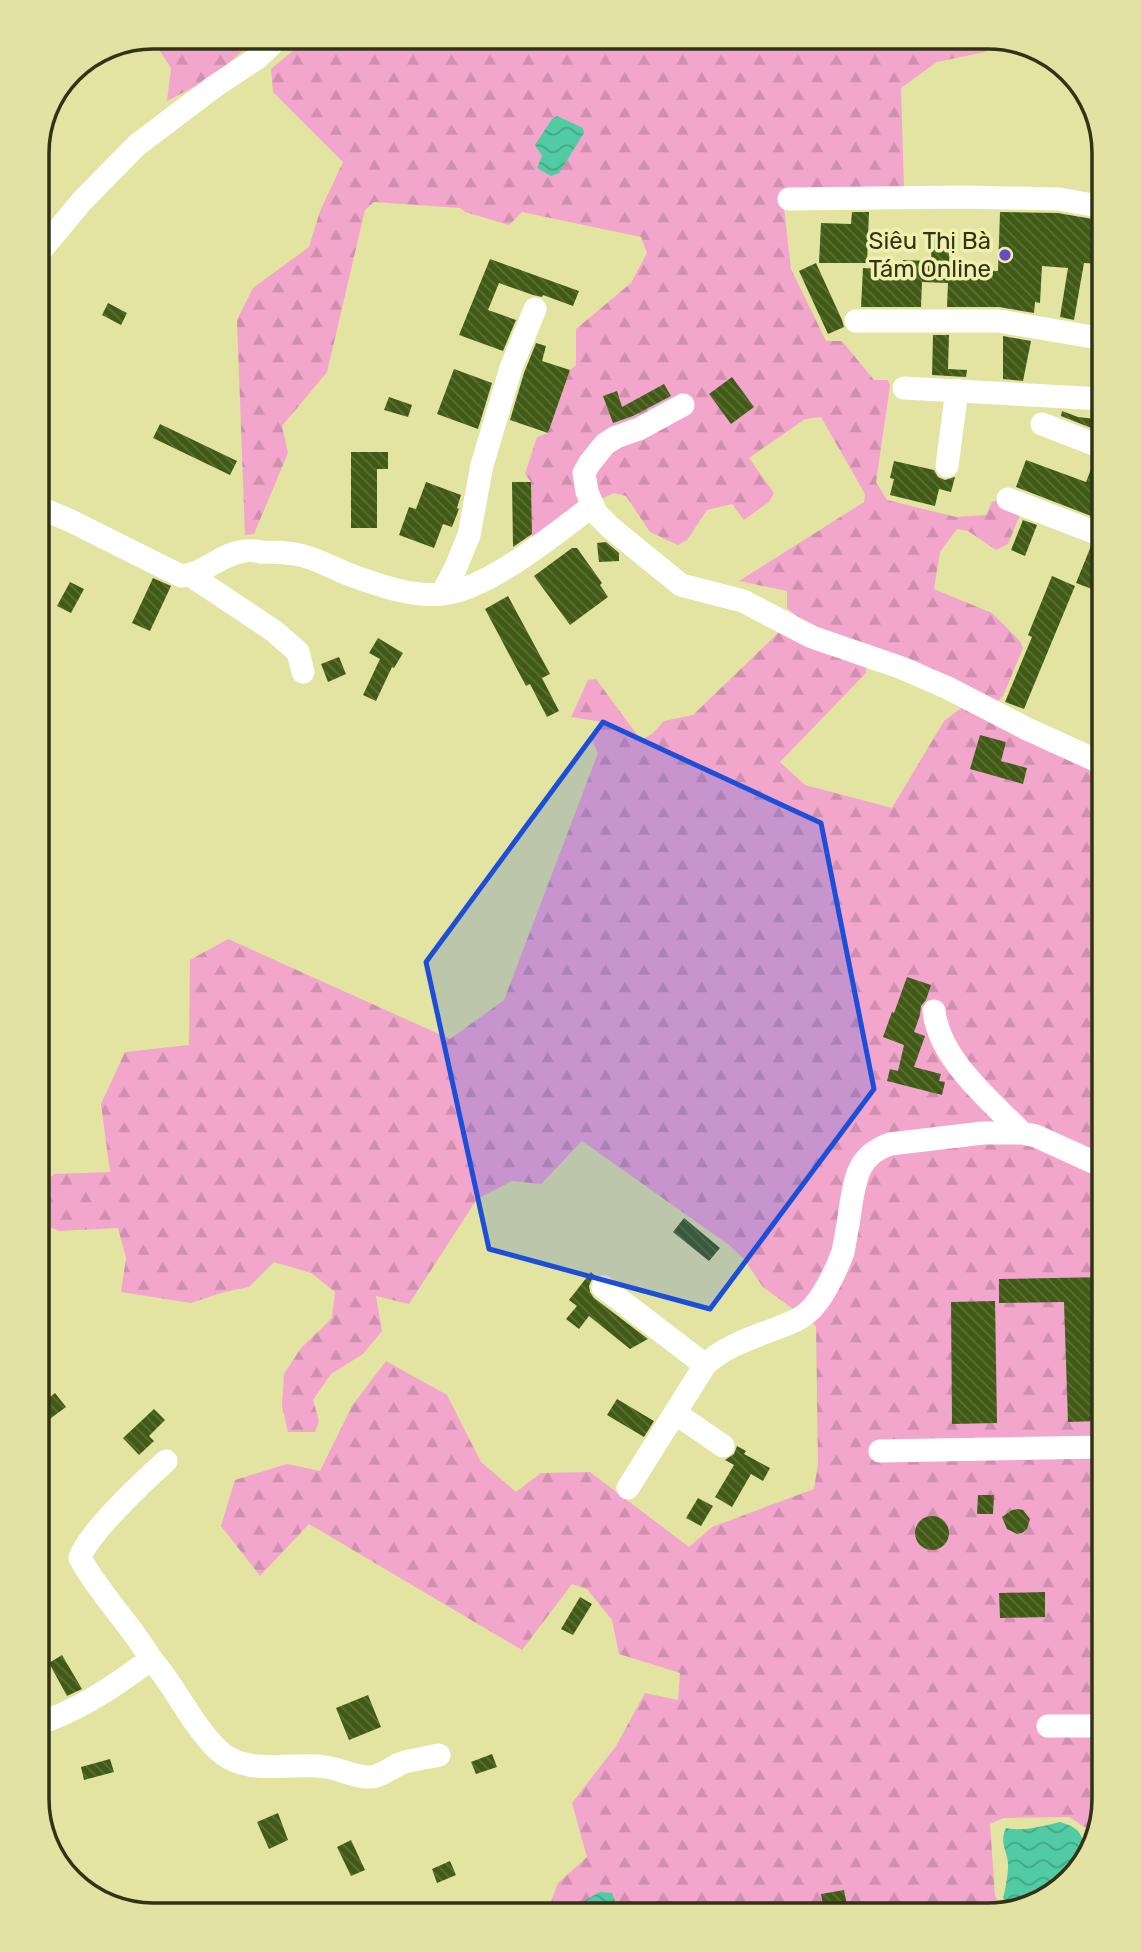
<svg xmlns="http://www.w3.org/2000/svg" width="1141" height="1952" font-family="Rubik,sans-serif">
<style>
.forest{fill:url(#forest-firs)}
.water{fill:url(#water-waves)}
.building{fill:url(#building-back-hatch)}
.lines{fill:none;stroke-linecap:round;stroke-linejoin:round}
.minor{stroke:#fff;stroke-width:23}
.marked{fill:#1d4ed8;fill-opacity:0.2;stroke:#1d4ed8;stroke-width:5;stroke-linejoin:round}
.poi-dot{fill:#664cc5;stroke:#f1f1ae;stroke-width:2.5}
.labels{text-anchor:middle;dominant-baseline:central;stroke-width:7;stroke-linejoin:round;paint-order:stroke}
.poi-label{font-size:24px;fill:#323217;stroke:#f1f1ae;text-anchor:end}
.rim{fill:none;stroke:#323217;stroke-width:3.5}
</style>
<defs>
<pattern id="forest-firs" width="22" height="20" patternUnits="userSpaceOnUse" patternTransform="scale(1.75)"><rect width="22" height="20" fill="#f2a6cc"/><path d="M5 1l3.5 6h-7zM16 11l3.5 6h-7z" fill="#d08fae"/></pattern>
<pattern id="water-waves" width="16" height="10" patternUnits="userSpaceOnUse" patternTransform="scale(1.75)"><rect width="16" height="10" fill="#51cba3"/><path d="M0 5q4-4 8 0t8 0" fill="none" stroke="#44a584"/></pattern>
<pattern id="building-back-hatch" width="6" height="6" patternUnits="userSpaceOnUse" patternTransform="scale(1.75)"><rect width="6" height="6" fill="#415b16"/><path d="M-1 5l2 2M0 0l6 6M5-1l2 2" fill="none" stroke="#5b7037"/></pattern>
</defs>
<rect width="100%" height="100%" fill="#e3e4a1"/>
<path class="forest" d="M 996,37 L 1002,39 L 985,52 L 937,62 L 901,88 L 904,189 L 783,199 L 791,269 L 826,341 L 842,341 L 874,380 L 888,380 L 890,386 L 876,482 L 887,500 L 956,517 L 986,515 L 992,502 L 998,500 L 1022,510 L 1008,544 L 996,550 L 968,531 L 957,529 L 940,552 L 934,589 L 992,613 L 1020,641 L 1023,648 L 1003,696 L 998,701 L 931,668 L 812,629 L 787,608 L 787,591 L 739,581 L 864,502 L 865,494 L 821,417 L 805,419 L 749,458 L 774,493 L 769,502 L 744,520 L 732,504 L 707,510 L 687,540 L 678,545 L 650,532 L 626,496 L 614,493 L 587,506 L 532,549 L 531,482 L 525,474 L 537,437 L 548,433 L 570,370 L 576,365 L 576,329 L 631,283 L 647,253 L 641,237 L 522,212 L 509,225 L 465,212 L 460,208 L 374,202 L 365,210 L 327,372 L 282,426 L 288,453 L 254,534 L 245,535 L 237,320 L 253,288 L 309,247 L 320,211 L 343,162 L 273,92 L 271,69 L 301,44 Z
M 250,44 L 213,77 L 167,101 L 171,68 L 156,45 Z
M 779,632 L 867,660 L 866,673 L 780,762 L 805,785 L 892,808 L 944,721 L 964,706 L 1104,769 L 1104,1799 L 1094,1833 L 1069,1817 L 1004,1818 L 990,1824 L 995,1896 L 1005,1911 L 988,1915 L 546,1915 L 558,1883 L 587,1857 L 572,1803 L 616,1746 L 645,1693 L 678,1700 L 680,1673 L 619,1654 L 612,1620 L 587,1589 L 572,1584 L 522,1650 L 309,1524 L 260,1576 L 221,1526 L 235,1480 L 287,1464 L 320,1471 L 352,1406 L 386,1361 L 447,1395 L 481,1462 L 516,1492 L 541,1473 L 590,1472 L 689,1547 L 712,1527 L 814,1489 L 818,1464 L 816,1326 L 763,1287 L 744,1259 L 729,1245 L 582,1141 L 541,1184 L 512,1181 L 477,1199 L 409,1304 L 376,1296 L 382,1331 L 363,1354 L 331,1374 L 313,1400 L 319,1421 L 315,1432 L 288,1432 L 282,1406 L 284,1374 L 301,1348 L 332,1318 L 335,1292 L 311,1273 L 274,1262 L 249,1287 L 224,1292 L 191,1303 L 121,1292 L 126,1258 L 118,1228 L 59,1231 L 37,1222 L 37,1190 L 54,1174 L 110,1172 L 101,1104 L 125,1052 L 189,1045 L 190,960 L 228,939 L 450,1039 L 504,1000 L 598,753 L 591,738 L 602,722 L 571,717 L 588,680 L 596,679 L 641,740 L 652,734 L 664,721 L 693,715 Z"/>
<path class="water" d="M 557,116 L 583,128 L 584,133 L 559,173 L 551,176 L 537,168 L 542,156 L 535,145 L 552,119 Z
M 1060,1822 C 1072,1826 1081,1829 1083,1842 L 1091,1844 L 1085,1863 L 1044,1899 L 1041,1897 L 1019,1904 L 1007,1903 L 1003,1898 C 1005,1894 1009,1868 1008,1863 C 1007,1850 999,1843 1006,1828 C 1024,1832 1042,1826 1060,1822 Z
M 600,1892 L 612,1893 L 615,1901 L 597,1915 L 573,1915 C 578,1903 589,1898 600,1892 Z"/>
<path class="building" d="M 852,212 L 869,212 L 867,263 L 819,263 L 821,223 L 851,224 Z
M 1000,212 L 1058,213 L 1104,221 L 1104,264 L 1084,263 L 1074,320 L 1060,317 L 1068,268 L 1042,266 L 1040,303 L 1035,302 L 1034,313 L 999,307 L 947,307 L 948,283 L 922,282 L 921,307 L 861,307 L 863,268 L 903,270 L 903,260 L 931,261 L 932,233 L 950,234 L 949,269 L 998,271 Z
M 490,259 L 579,291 L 573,306 L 543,295 L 542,297 L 533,295 L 499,283 L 488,310 L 516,320 L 503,351 L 459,335 Z
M 816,263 L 842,320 L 844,327 L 828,334 L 799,271 Z
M 108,303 L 127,313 L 121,325 L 102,315 Z
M 933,335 L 949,335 L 948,369 L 967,370 L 966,377 L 932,375 Z
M 1003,336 L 1031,341 L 1023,381 L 1003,379 Z
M 536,343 L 546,346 L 542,361 L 570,370 L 548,433 L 510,420 L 524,373 Z
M 454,369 L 492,383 L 478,429 L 437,414 Z
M 732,377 L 754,407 L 731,424 L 709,394 Z
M 664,384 L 671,396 L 633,416 L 613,423 L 603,396 L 617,391 L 622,407 Z
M 389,397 L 412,405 L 408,417 L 384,410 Z
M 1062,411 L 1078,417 L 1104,420 L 1104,433 L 1061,416 Z
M 160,424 L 237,461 L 230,475 L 153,438 Z
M 351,452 L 388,452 L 388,469 L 377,469 L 377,528 L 351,528 Z
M 1095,459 L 1104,462 L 1104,521 L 1016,487 L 1026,460 L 1086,482 Z
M 894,461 L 934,470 L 938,477 L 945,480 L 955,477 L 951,492 L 939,489 L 935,506 L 890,495 L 894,479 L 890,478 Z
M 426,482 L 461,495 L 457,508 L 459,509 L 452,527 L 443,524 L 434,548 L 399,535 L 409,507 L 416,509 Z
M 512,482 L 531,482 L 532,534 L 513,547 Z
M 1023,520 L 1037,525 L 1025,556 L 1011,550 Z
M 606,542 L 619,553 L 619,561 L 599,562 L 597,543 Z
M 1091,546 L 1104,550 L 1104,558 L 1092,589 L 1076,583 Z
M 572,548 L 577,548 L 602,583 L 600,585 L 608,597 L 570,625 L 534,576 Z
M 1052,576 L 1075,586 L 1024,709 L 1005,702 L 1032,637 L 1028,635 Z
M 153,578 L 171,586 L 150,631 L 132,623 Z
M 70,582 L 84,589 L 71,613 L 57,606 Z
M 508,596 L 550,674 L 542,678 L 559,711 L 547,717 L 530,684 L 526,686 L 485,609 Z
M 378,638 L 403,653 L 394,668 L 392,667 L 376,701 L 363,695 L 380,659 L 369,653 Z
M 339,657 L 346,674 L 328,682 L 321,664 Z
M 980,735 L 1006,742 L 1001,761 L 1027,768 L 1023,784 L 970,769 Z
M 907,977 L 931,985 L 926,1000 L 921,1006 L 920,1015 L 914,1032 L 925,1036 L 914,1067 L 941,1074 L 939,1081 L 945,1082 L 942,1095 L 887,1081 L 890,1069 L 898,1071 L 904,1045 L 883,1037 L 892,1012 L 894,1013 Z
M 684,1218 L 720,1248 L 709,1261 L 673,1232 Z
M 591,1272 L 595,1276 L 592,1279 L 589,1286 L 590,1292 L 594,1298 L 648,1339 L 630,1349 L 589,1316 L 579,1329 L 566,1319 L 577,1306 L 569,1300 Z
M 1104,1277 L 1104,1298 L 1094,1298 L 1098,1421 L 1068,1422 L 1064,1302 L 999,1303 L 999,1279 Z
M 995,1301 L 997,1423 L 952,1424 L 951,1302 Z
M 55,1393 L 66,1407 L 47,1421 L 37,1407 Z
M 617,1399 L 654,1421 L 644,1437 L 607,1415 Z
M 154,1409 L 165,1420 L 149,1436 L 154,1441 L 139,1455 L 123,1438 Z
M 737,1446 L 746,1451 L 744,1454 L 770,1468 L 763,1481 L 751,1474 L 732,1507 L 715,1497 L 734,1465 L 725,1460 L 734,1454 Z
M 978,1495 L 994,1495 L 993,1514 L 977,1514 Z
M 698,1498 L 713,1506 L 701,1526 L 686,1518 Z
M 1018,1509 L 1023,1510 L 1030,1519 L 1027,1529 L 1022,1533 L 1017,1534 L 1007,1529 L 1002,1517 L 1012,1510 Z
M915 1533a17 17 0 1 1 34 0a17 17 0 1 1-34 0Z
M 1045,1592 L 1045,1617 L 1000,1618 L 999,1593 Z
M 580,1597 L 592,1604 L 573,1635 L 561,1629 Z
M 62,1655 L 82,1689 L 67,1696 L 49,1663 Z
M 368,1695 L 381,1727 L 349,1740 L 336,1708 Z
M 492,1754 L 497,1767 L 476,1774 L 471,1762 Z
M 110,1759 L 114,1772 L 84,1780 L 81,1767 Z
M 278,1813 L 288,1840 L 269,1849 L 257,1822 Z
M 351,1840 L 365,1870 L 351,1876 L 337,1847 Z
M 450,1861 L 456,1875 L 437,1883 L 432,1869 Z
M 844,1890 L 849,1915 L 825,1915 L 821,1894 Z"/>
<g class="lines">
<path class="minor" d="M 789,199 L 964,197 L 1059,199 L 1104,207
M 37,255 L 82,201 L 137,145 L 215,86 L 256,59 L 272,44
M 856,321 L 999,321 L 1104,339
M 904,388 L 1104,399
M 683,405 L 639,429 L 616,437 L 605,444 L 589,464 L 584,473 L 587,492 L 596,513 L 611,528 L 681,585 L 743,601 L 812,637 L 902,668 L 948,688 L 1025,728 L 1104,764
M 1042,424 L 1104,448
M 947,466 L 957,390
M 1008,499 L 1104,536
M 37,511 L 50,512 L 71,521 L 181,576 C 205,574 222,553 245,551 C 250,550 256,551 261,552 C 275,552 290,552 304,556 C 321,561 337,570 353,576 C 381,586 412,597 442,594 C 487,590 557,533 593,505
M 190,575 L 274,631 L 298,652 L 303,672
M 442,594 L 456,567 L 469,535 L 482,465 L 511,368 L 535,309
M 934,1011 C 939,1059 990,1100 1022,1133
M 603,1287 L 705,1365
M 675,1413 L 723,1446
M 880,1451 L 1104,1447
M 628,1488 L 705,1365 C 725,1345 756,1337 782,1326 C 791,1323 800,1319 807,1313 C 822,1301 836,1271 843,1252 C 846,1236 849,1220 851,1204 C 856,1175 859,1155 890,1144 L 983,1133 L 1022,1133 L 1036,1136 L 1104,1167
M 151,1659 C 176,1687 191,1724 218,1750 C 248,1778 289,1761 326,1767 C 340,1769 354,1777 368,1777 C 379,1778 392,1767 402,1763 C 414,1759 427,1758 439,1755
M 37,1724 C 80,1710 115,1686 151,1659 C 130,1623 100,1595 80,1558 C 87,1534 146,1479 166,1461
M 1048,1726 L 1104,1726"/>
</g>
<path class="marked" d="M 603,722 L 821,823 L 874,1089 L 710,1309 L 489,1249 L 426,962 Z"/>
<circle class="poi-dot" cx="1005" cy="255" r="7"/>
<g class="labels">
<g class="poi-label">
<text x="991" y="241">Siêu Thị Bà<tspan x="991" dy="28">Tám Online</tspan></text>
</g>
</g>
<path d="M0 0H1141V1952H0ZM153 49H988A104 104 0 0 1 1092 153V1799A104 104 0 0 1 988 1903H153A104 104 0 0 1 49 1799V153A104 104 0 0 1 153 49Z" fill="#e2e2a2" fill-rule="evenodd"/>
<path class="rim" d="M153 49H988A104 104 0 0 1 1092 153V1799A104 104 0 0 1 988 1903H153A104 104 0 0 1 49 1799V153A104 104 0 0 1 153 49Z"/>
</svg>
